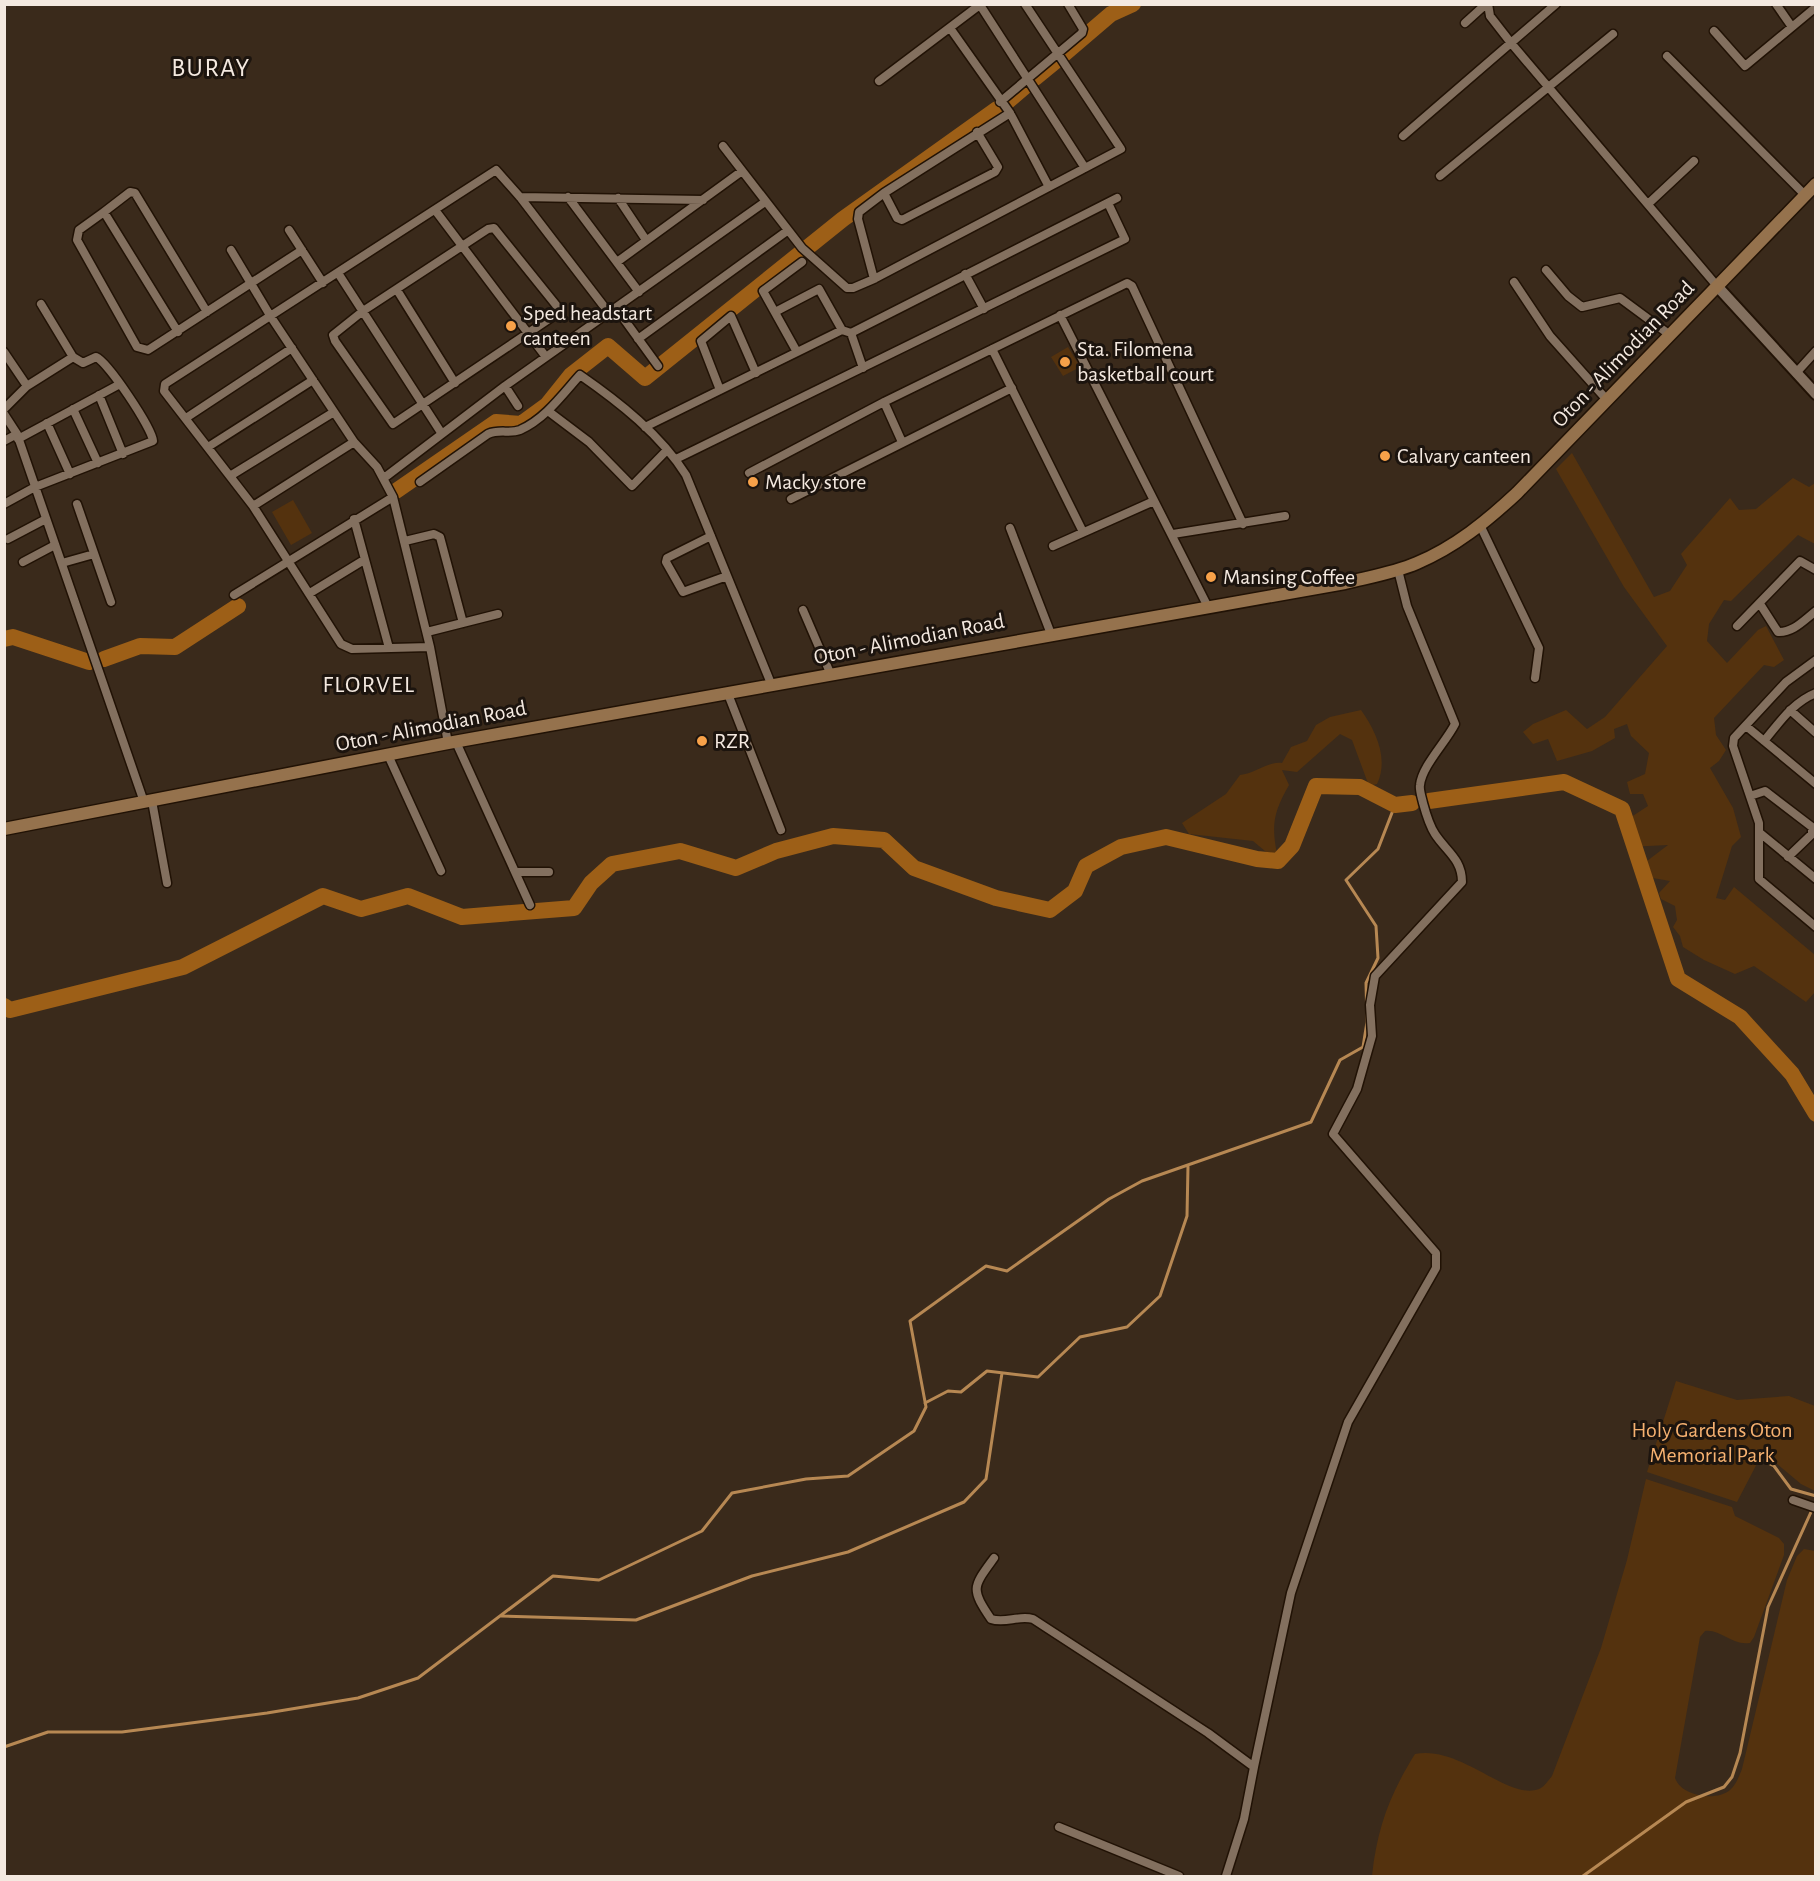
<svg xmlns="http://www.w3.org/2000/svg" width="1820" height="1881" font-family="'Alegreya Sans',sans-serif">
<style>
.green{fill:#54320e}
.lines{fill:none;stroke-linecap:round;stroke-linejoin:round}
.stream{stroke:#b78853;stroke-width:3}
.river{stroke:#9d5f17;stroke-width:16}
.minor-casing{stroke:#211205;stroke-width:11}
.tertiary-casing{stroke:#211205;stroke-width:14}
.secondary-casing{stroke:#211205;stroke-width:15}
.minor{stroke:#83705f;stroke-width:8}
.tertiary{stroke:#83705f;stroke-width:10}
.secondary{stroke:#95724d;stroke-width:12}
.poi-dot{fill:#f7a149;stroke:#1c140e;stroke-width:2}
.labels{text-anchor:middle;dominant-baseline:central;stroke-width:6;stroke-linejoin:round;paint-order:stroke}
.poi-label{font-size:22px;fill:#f4e9e0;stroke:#1c140e;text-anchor:start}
.street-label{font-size:22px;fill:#f4e9e0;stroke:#1c140e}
.park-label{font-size:22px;fill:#f6b170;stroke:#1c140e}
.neighbourhood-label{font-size:24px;letter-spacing:1.5px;fill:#f4e9e0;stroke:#1c140e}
.quarter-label{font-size:26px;letter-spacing:1.5px;fill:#f4e9e0;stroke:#1c140e}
</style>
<rect width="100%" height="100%" fill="#3a2a1b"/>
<path class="green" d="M 1068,347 L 1080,367 L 1063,376 L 1051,357 Z
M 1572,453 L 1654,597 L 1670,591 L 1687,565 L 1681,554 L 1730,498 L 1739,510 L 1756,509 L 1793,478 L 1809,487 L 1815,483 L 1815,544 L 1798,535 L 1731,601 L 1724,600 L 1709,624 L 1707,641 L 1727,663 L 1758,630 L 1766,626 L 1784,660 L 1774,667 L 1764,665 L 1714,718 L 1716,735 L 1726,750 L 1719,761 L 1710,768 L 1733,808 L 1741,837 L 1732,846 L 1716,898 L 1725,900 L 1734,887 L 1815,955 L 1815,992 L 1806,1002 L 1754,966 L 1735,974 L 1704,960 L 1683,947 L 1680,936 L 1673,927 L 1677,920 L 1675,906 L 1661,899 L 1659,893 L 1670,881 L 1653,878 L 1647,861 L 1668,845 L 1628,847 L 1622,823 L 1648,806 L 1643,794 L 1630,794 L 1627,782 L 1645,774 L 1649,753 L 1631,736 L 1627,724 L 1614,729 L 1615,738 L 1592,751 L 1557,761 L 1548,739 L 1533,744 L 1523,732 L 1533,724 L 1566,710 L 1587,729 L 1605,717 L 1667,646 L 1624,587 L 1556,469 Z
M 293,500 L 312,533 L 291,545 L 272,512 Z
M 1361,710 C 1376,731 1389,759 1377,784 L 1369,786 L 1352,740 L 1340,734 L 1297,772 L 1282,770 L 1289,785 C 1274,812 1271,823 1277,854 L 1271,856 L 1253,841 L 1189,834 L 1182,823 L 1226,794 L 1240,775 C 1255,774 1268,761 1282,763 L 1291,747 L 1307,741 L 1316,725 L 1330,717 Z
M 1676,1381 L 1737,1400 L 1789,1396 L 1815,1406 L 1815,1491 L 1801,1484 L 1763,1452 L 1737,1502 L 1647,1472 Z
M 1646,1479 L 1732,1507 L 1735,1516 L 1779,1538 L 1784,1544 L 1784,1555 L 1754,1637 L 1750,1643 C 1732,1646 1721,1629 1705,1631 L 1700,1637 L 1675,1778 C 1681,1796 1716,1802 1730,1790 C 1736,1785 1739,1776 1742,1769 L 1787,1580 L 1797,1556 L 1804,1549 L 1815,1551 L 1815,1876 L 1372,1876 C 1377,1828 1390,1794 1415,1754 C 1461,1745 1508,1801 1539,1789 C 1544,1787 1548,1781 1552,1776 L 1601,1648 L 1627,1560 Z"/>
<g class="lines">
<path class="stream" d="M 925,1403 L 948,1391 L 961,1392 L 987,1371 L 1038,1377 L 1080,1337 L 1127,1327 L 1160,1296 L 1187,1216 L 1188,1166
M 1758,1458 L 1774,1466 L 1791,1489 L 1816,1496
M 501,1616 L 636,1620 L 752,1576 L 848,1552 L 964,1502 L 986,1479 L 1002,1373
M 4,1747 L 48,1732 L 122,1732 L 267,1713 L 358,1698 L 418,1678 L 553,1576 L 599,1580 L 702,1531 L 732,1493 L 806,1479 L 848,1476 L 914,1431 L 926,1407 L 910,1321 L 986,1266 L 1007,1271 L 1109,1199 L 1142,1181 L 1311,1122 L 1340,1060 L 1363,1047 L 1367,1022 L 1366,983 L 1378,958 L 1376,926 L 1346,880 L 1378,849 L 1395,805
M 1583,1876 L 1686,1802 L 1724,1787 L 1732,1777 L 1740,1753 L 1768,1607 L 1816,1501"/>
<path class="river" d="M 1063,55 L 1111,14 L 1133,4
M 1035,78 L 1057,60
M 1007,102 L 1028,84
M 396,491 L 496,422 L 521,424 L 547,405 L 571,375 L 608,346 L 645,378 L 843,219 L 997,109
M 4,639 L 13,637 L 89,662
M 104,659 L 140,646 L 175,647 L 238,606
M 1429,801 L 1564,782 L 1622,809 L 1678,979 L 1740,1017 L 1792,1074 L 1816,1114
M 4,1006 L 10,1010 L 183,967 L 323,896 L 361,909 L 408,896 L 462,917 L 574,908 L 591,883 L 612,864 L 680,851 L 736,868 L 776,851 L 833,836 L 884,840 L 914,868 L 996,898 L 1050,910 L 1075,891 L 1086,866 L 1121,847 L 1166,837 L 1257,859 L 1278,861 L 1292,846 L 1316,786 L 1360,787 L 1395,805 L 1412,803"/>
<defs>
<path id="minor" d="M 1488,4 L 1490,16 L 1511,43 L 1717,286
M 1776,4 L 1792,27
M 980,5 L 1085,168
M 1465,23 L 1486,4
M 950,28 L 1010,113 L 1049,187
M 1714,31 L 1745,66 L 1816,7
M 1667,56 L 1805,195
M 879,81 L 981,4
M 1000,102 L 1082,33 L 1083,29 L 1068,4
M 1403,136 L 1556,4
M 723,146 L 802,248 L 847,288 L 853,288 L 874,279 L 1121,149 L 1025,4
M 1440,176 L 1613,34
M 884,193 L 897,218 L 902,220 L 995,172 L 998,167 L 977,132
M 520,197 L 703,200
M 568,197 L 639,292
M 618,198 L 646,240
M 1648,204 L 1694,161
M 435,210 L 546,357
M 104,212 L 130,192 L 135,193 L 207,312
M 494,228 L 556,305 L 558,311 L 555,315 L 393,424 L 335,341 L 333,335 L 363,311 L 488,229 Z
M 289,230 L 323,283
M 231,250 L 271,317 L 354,442 L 377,467 L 393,497 L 430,647 L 448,743
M 617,262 L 742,171
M 1546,270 L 1568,296 L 1582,307 L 1620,298 L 1670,335
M 338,273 L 442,434
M 965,274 L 984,309
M 874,279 L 858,219 L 859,212 L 884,193 L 1010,113
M 1514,282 L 1550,336 L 1607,400
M 397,290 L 455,383
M 616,308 L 658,366
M 775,312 L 819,289 L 842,330
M 1060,315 L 1208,607
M 178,332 L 104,212 L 79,230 L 77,240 L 137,347 L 148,350 L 302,250
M 851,333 L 863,368
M 638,339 L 787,231
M 992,349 L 1083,532
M 4,352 L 27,386
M 797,352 L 763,291 L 802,262
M 1796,373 L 1816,351
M 505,386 L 518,406
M 720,390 L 701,341 L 731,316 L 756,373
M 99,395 L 123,454
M 884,402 L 902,442
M 4,409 L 27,386 L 73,357
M 73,409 L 98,463
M 548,411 L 589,442 L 632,486 L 667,450
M 4,414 L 17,434 L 144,802
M 186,418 L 292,348
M 47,423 L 70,474
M 645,427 L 842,330 L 851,333 L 1117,198
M 18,439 L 120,384
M 4,441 L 17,434
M 208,447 L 313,380
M 676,459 L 1125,239 L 1108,203
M 749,473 L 884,402 L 1127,283 L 1132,286 L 1243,524
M 230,476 L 334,412
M 384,478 L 505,386 L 765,202
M 420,482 L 488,434 C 499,429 510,434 520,430 C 545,419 562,395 580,375 C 619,402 661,435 686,475 L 772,686
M 791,499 L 1012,388
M 4,504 L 35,487 L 153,441 C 152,428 108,362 96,357 L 83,363 L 73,357 L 41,304
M 77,504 L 111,602
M 253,506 L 354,442
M 354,519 L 389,648
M 1480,525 L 1539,648 L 1535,678
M 1010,528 L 1051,634
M 1173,534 L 1285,516
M 711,536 L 667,558 L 666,562 L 683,592 L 727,576
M 8,539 L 46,519
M 405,541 L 434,534 L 440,537 L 463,623
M 1053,546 L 1154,501
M 23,562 L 55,545
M 62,563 L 94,554
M 310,593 L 364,560
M 234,595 L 393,497
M 1760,604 L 1778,632 C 1793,633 1804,620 1816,611
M 803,610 L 831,675
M 1737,626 L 1800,561 L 1816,570
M 427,632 L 498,614
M 430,647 L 352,649 L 341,644 L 253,506 L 164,391 L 165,384 L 496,170 L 520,197 L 609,313
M 1816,660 L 1786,682 L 1734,738 L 1733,746 L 1759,823 L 1759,879 L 1816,927
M 728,694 L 781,830
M 1790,710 L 1816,733
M 1746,726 L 1816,784
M 1764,741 C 1779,723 1793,702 1816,693
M 456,742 L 530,905
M 388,755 L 441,871
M 1750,796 L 1765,791 L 1812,827 L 1812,834 L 1788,857
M 152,801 L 167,883
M 1760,833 L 1816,879
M 516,872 L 549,872
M 1793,1500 L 1816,1508
M 994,1558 C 973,1587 970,1588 991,1619 C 1005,1624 1018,1615 1033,1619 L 1208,1733 L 1254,1767 L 1291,1593 L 1348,1422 L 1436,1268 L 1436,1253 L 1333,1134 L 1357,1089 L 1372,1036 L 1370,1005 L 1375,976 L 1462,882 C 1462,859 1446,851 1435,834 C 1429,825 1426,814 1423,803 C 1422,798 1419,790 1420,785 C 1422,766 1446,742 1455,724 L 1407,606 L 1398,570
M 1059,1827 L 1179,1876
M 1226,1876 L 1244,1819 L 1254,1767"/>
<path id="tertiary" d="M 1717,286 L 1816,394"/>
<path id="secondary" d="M 4,829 L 448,743 L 1345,583 C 1369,577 1394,573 1417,563 C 1455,547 1487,521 1517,493 L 1816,184"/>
</defs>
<use href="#minor" class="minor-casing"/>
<use href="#tertiary" class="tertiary-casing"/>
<use href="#secondary" class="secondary-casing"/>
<use href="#minor" class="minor"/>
<use href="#tertiary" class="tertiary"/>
<use href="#secondary" class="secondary"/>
</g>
<g class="poi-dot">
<circle cx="511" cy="326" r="6"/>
<circle cx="1065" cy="362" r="6"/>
<circle cx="1385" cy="456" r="6"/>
<circle cx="753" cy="482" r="6"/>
<circle cx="1211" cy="577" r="6"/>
<circle cx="702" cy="741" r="6"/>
</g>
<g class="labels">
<g class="poi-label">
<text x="523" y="313">Sped headstart<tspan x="523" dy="25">canteen</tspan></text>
<text x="1077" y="349">Sta. Filomena<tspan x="1077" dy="25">basketball court</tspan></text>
<text x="1397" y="456">Calvary canteen</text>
<text x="765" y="482">Macky store</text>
<text x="1223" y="577">Mansing Coffee</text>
<text x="714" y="741">RZR</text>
</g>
<g class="street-label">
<text transform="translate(1623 354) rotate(-46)">Oton - Alimodian Road</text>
<text transform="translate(909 639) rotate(-11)">Oton - Alimodian Road</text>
<text transform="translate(431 726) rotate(-11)">Oton - Alimodian Road</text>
</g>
<g class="park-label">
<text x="1712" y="1430">Holy Gardens Oton<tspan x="1712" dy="25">Memorial Park</tspan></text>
</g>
<g class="neighbourhood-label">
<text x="369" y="685">FLORVEL</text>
</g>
<g class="quarter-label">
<text x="211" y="68">BURAY</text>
</g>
</g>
<rect width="1820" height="1881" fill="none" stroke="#f4e9e0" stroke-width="12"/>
</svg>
